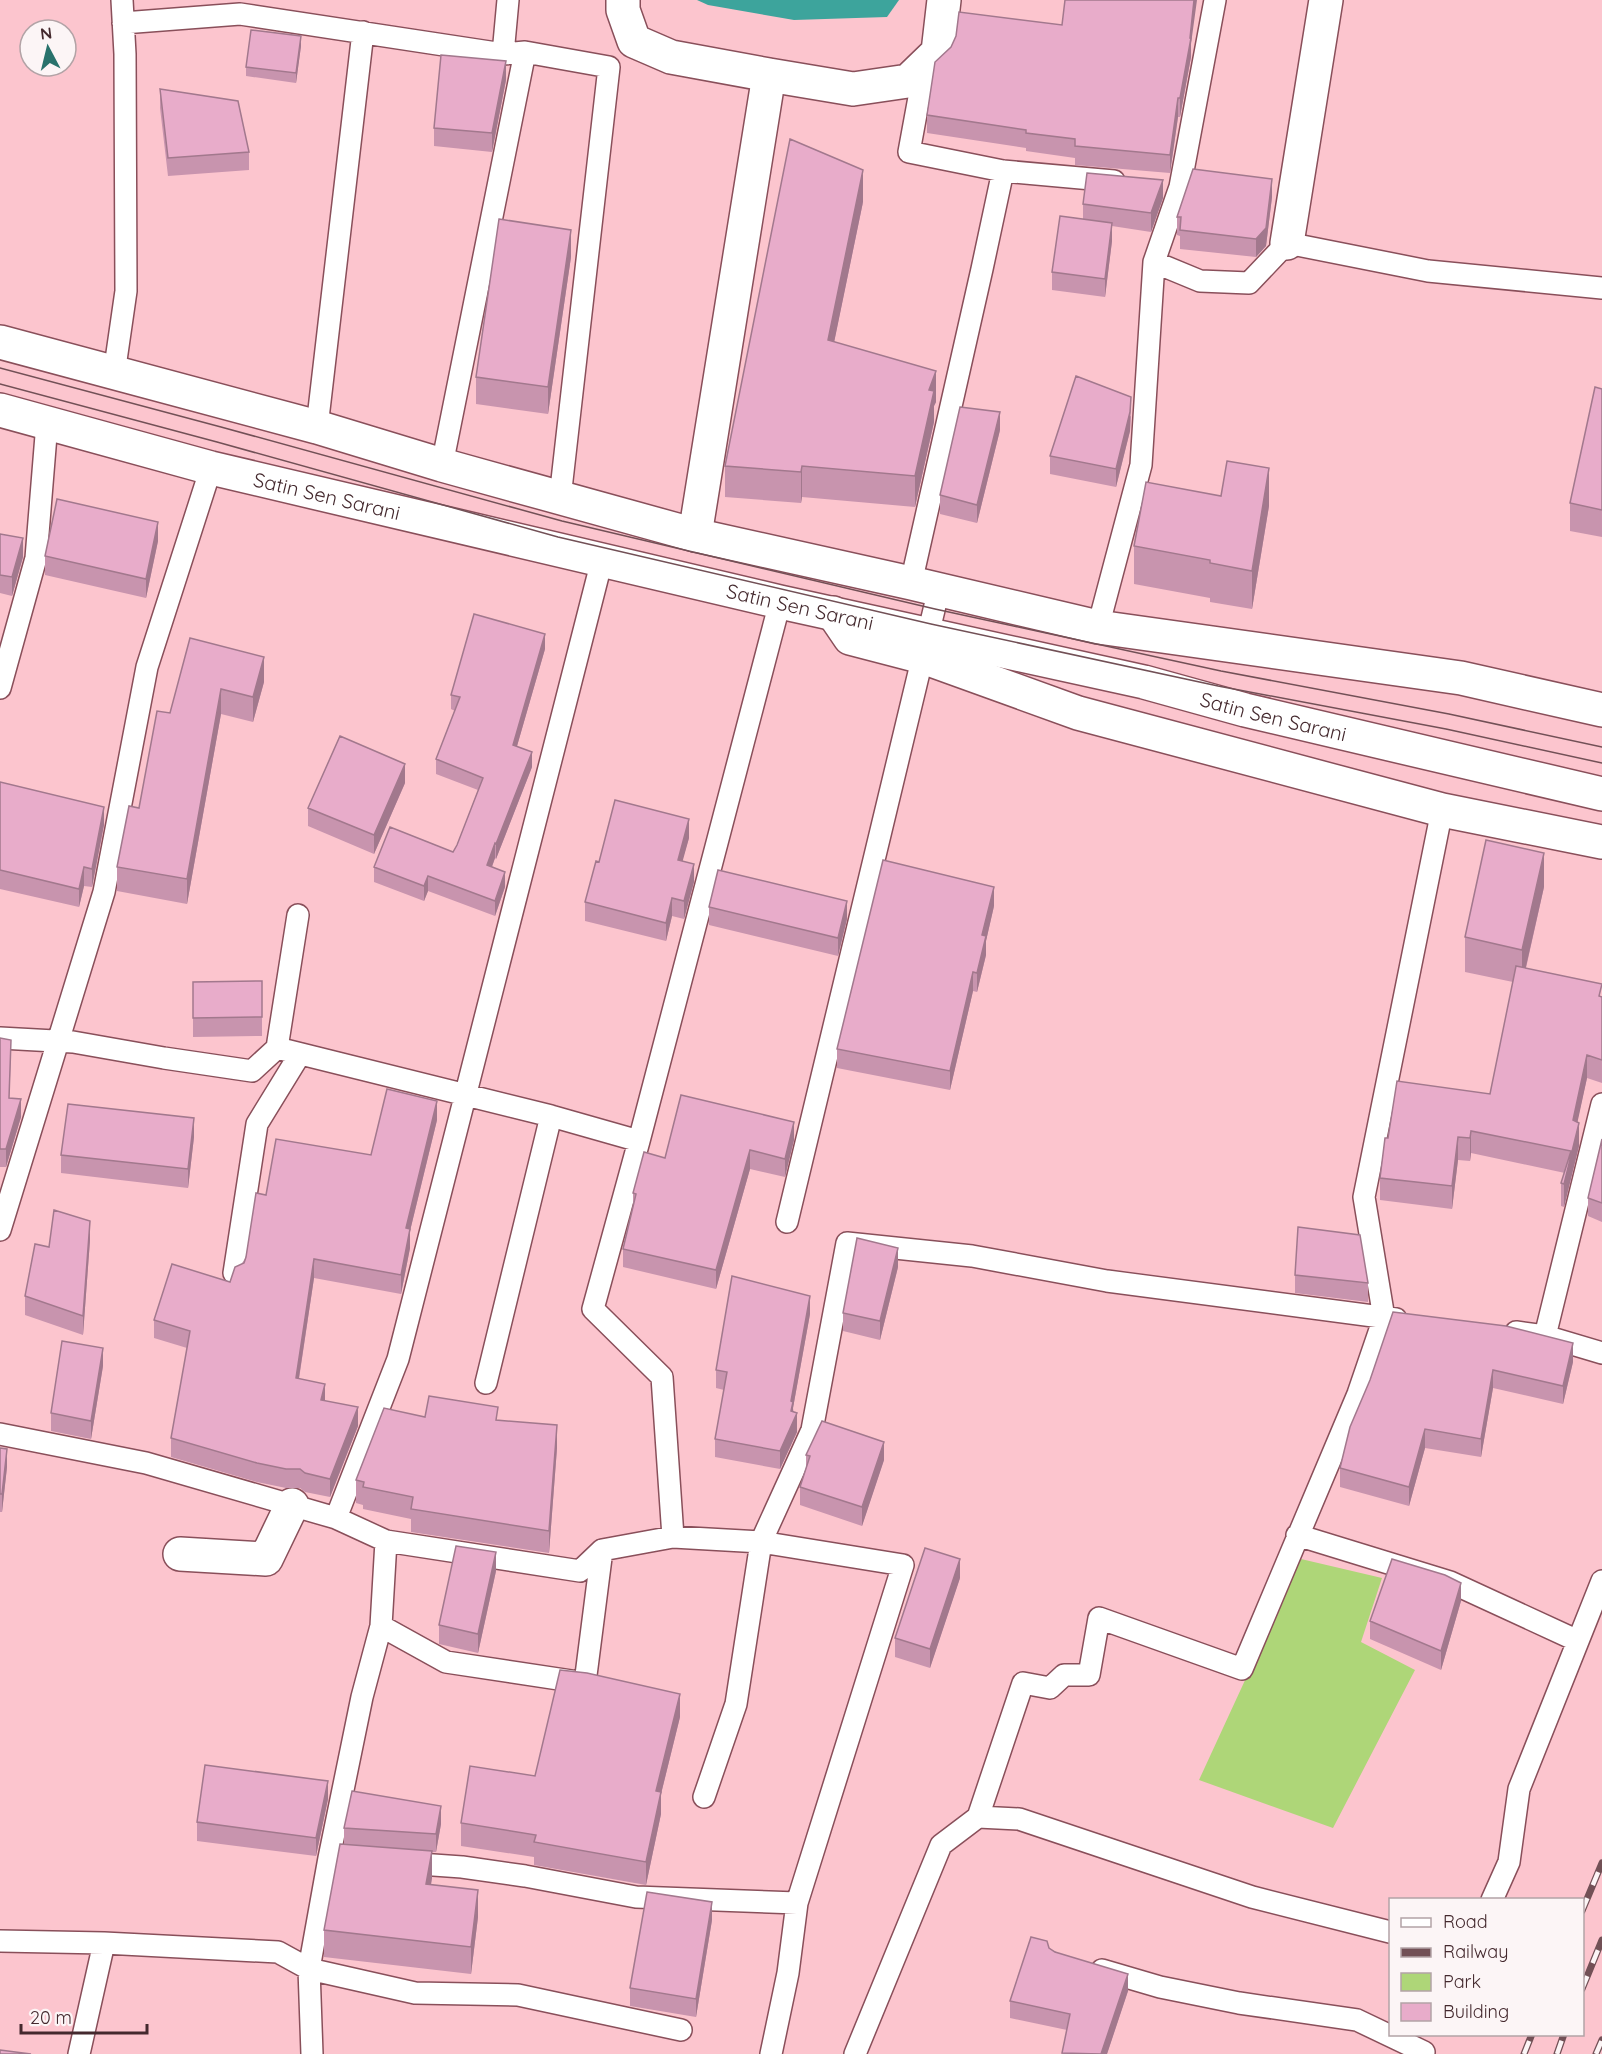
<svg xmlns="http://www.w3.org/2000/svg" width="1602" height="2054" font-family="Quicksand,sans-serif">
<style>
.green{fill:#aed678}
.water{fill:#3da49c}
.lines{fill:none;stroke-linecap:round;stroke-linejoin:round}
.service-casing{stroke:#894f5a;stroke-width:24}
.minor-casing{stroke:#894f5a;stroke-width:36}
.secondary-casing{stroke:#894f5a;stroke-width:36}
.service{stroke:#fff;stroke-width:21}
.minor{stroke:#fff;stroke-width:33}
.secondary{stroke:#fff;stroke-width:33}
.tram{stroke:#725056;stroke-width:1.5}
.rail-casing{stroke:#725056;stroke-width:7}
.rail{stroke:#fcf5f6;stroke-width:4.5;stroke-dasharray:14;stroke-linecap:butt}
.wall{fill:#c894ae}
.shaded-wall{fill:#a2788d}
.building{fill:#e8acca;stroke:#a2788d;stroke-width:1.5}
.labels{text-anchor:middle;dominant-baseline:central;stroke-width:6;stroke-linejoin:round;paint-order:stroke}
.street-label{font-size:20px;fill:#44292e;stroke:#fcf5f6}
</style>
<rect width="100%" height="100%" fill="#fcc5ce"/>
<path class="green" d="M 1301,1559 L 1382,1578 L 1361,1642 L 1415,1670 L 1333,1828 L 1199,1780 Z"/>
<path class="water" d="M 697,0 L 899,0 L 887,17 L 794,20 L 708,5 Z"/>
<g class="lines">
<defs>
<path id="service" d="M 123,23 L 240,14 L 503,54 L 525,52 L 609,67 L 560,498
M 503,54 L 508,0
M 925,65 L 909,152 L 1003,171 L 1114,181
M 1154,262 L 1200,281 L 1249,283 L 1287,243 L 1428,271 L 1602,288
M 114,374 L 126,291 L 125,54 L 122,0
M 317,427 L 363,32
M 442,465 L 525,52
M 911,583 L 982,269 L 1003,171
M 1098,627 L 1141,465 L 1154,262 L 1180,187 L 1215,0
M 0,688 L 36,558 L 47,423
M 0,1038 L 73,1042 L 164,1058 L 252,1071 L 277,1048 L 298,915
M 277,1048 L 551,1116 L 639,1141
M 787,1222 L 939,589
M 0,1230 L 104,892 L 147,667 L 211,468
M 234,1273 L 257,1124 L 300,1054
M 1516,1332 L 1545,1336 L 1602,1353
M 1545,1336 L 1602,1104
M 486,1383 L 551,1116
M 0,1434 L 146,1463 L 336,1518 L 386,1541 L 580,1571 L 602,1550 L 673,1537 L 761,1542 L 903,1565 L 797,1903 L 788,1973 L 771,2054
M 336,1518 L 398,1359 L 602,560
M 1297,1535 L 1450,1582 L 1578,1641
M 673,1537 L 662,1377 L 593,1309 L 639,1141 L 780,602
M 381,1626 L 446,1662 L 585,1683 L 602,1550
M 704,1797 L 736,1704 L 761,1542 L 812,1430 L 847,1243 L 972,1256 L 1107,1281 L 1396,1319
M 978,1817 L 1019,1819 L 1252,1897 L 1390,1932
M 405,1863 L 462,1867 L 525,1876 L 636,1897 L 797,1903
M 1492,1900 L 1509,1862 L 1519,1789 L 1602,1581
M 0,1941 L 104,1943 L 278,1952 L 309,1969 L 415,1993 L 518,1995 L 681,2030
M 1102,1970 L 1160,1987 L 1239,2003 L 1357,2020 L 1424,2052
M 79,2054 L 104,1943
M 312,2054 L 309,1969 L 329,1858 L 362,1697 L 381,1626 L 386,1541
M 855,2054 L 941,1845 L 978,1817 L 1023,1683 L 1050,1688 L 1064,1675 L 1089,1675 L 1099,1618 L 1242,1669 L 1358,1394 L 1384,1318 L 1364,1197 L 1442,810"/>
<path id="minor" d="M 623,0 L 623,10 L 634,41 L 671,57 L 769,75 L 695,535
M 769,75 L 853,89 L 908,81 L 938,52 L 944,0
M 1287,243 L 1326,0
M 833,613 L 850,638 L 923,657 L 1078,713 L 1442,810 L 1602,842
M 180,1554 L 266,1559 L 292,1505"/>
<g id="secondary">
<path d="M 0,342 L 317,427 L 442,465 L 695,535 L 911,583 L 1098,627 L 1461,678 L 1602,710"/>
<path id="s1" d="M 0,410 L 211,468 L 780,602 L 1144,682 L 1245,710 L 1602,794"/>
</g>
</defs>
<use href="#service" class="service-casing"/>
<use href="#minor" class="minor-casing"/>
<use href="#secondary" class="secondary-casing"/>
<use href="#service" class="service"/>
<use href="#minor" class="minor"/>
<use href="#secondary" class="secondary"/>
<path class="tram" d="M 0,368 L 221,427 L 562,521 L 935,609 L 1221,671 L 1449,714 L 1602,747
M 0,384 L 217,442 L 558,537 L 931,624 L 1218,686 L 1446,729 L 1602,763"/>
<defs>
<path id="rail" d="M 1582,1911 L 1602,1863
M 1582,1989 L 1602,1940
M 1524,2054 L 1532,2034
M 1557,2054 L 1564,2034
M 1596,2054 L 1602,2040"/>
</defs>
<use href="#rail" class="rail-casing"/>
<use href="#rail" class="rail"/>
</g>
<path class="wall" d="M 1191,44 L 1191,57 L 1180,117 L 1178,117 L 1170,173 L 1075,165 L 1075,158 L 1026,151 L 1026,148 L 927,133 L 927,115 Z
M 301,46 L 296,83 L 246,76 L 246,67 Z
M 506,80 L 492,152 L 434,146 L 434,128 Z
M 160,89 L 249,152 L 249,170 L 168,176 L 160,108 Z
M 1272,197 L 1266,246 L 1256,257 L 1180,249 L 1180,236 L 1177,235 L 1177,217 Z
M 1163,198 L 1151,232 L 1112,226 L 1112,241 L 1105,297 L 1052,290 L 1052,272 L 1083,219 L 1083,204 Z
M 863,202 L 834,342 L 936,402 L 934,406 L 934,422 L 915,507 L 802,497 L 801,503 L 725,497 L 725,466 Z
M 571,257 L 548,414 L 476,404 L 476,377 Z
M 1602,389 L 1602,537 L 1570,531 L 1570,503 Z
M 1131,416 L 1130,431 L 1116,487 L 1050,474 L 1050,456 Z
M 1000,430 L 977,523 L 940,514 L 940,495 Z
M 1269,506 L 1252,609 L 1210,602 L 1210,598 L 1134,584 L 1134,546 Z
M 0,534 L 23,557 L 12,596 L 0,593 Z
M 158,541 L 146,598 L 45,575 L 45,556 Z
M 190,638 L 264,682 L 253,722 L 221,714 L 187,904 L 117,891 L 117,867 L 139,808 L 170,713 Z
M 545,649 L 517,746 L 532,767 L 496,859 L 495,858 L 492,867 L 505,887 L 495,916 L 428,891 L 424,901 L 374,882 L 374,867 L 453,852 L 457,845 L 478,790 L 436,774 L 436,759 L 455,711 L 451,709 L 451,695 Z
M 0,782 L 104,825 L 92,887 L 84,886 L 79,907 L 0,889 Z
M 405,783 L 374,854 L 308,826 L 308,808 Z
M 689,838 L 682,861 L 694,882 L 684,919 L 672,916 L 666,941 L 585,921 L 585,902 L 599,862 Z
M 1544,887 L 1526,968 L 1602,997 L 1602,1083 L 1587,1078 L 1577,1122 L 1579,1146 L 1564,1207 L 1561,1206 L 1561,1183 L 1565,1173 L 1471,1153 L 1470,1161 L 1458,1160 L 1452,1209 L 1380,1200 L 1380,1178 L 1490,1094 L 1513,982 L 1465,972 L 1465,937 Z
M 994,906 L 986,941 L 986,955 L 977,992 L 973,991 L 950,1090 L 837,1068 L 837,1049 Z
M 709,907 L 847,919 L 838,956 L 709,925 Z
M 262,981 L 262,1036 L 193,1037 L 193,982 Z
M 0,1038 L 11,1058 L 9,1098 L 21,1117 L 6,1167 L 0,1167 Z
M 437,1120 L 410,1231 L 410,1248 L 401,1294 L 314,1278 L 299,1379 L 325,1401 L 358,1426 L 330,1497 L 305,1492 L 300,1488 L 286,1488 L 257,1482 L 171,1457 L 171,1438 L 187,1348 L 154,1338 L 154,1320 L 230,1282 L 246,1257 L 266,1195 L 371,1155 Z
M 194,1137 L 188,1188 L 61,1173 L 61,1155 Z
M 1602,1139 L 1602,1222 L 1588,1216 L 1588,1198 Z
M 794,1140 L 785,1177 L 750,1169 L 716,1289 L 623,1267 L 623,1249 L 633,1208 L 633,1193 L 665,1158 Z
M 90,1240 L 83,1335 L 25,1315 L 25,1296 L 49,1247 Z
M 898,1267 L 880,1340 L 843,1331 L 843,1313 Z
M 1295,1275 L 1368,1283 L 1368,1302 L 1295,1293 Z
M 810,1314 L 793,1408 L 797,1432 L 780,1469 L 715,1457 L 715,1439 L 724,1390 L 716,1388 L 716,1370 Z
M 1573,1362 L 1563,1404 L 1493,1388 L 1481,1457 L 1425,1448 L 1409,1506 L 1340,1487 L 1340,1468 L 1370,1380 Z
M 103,1366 L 91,1439 L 51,1431 L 51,1413 Z
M 425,1417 L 498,1420 L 557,1448 L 549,1553 L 411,1532 L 411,1519 L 363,1509 L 363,1505 L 356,1503 L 356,1480 Z
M 0,1448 L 7,1467 L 2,1512 L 0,1512 Z
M 806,1455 L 884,1460 L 862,1526 L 800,1505 L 800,1487 L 806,1468 Z
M 496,1571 L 478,1653 L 439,1644 L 439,1625 Z
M 960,1578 L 930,1668 L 895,1657 L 895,1638 Z
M 1461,1601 L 1441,1670 L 1370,1639 L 1370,1621 Z
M 680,1717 L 661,1794 L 661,1814 L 646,1885 L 534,1865 L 534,1857 L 461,1846 L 461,1823 L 535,1776 Z
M 328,1799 L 316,1856 L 197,1841 L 197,1822 Z
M 441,1824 L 436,1852 L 432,1852 L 432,1878 L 431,1885 L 478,1917 L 471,1974 L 324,1957 L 324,1930 L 344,1845 L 344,1828 Z
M 712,1920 L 696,2017 L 630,2006 L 630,1988 Z
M 1049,1948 L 1128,1991 L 1107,2054 L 1062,2054 L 1067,2030 L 1010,2018 L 1010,2001 Z"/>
<path class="shaded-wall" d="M 1194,0 L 1197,0 L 1191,44 L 1191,57 L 1180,117 L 1180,98 L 1190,38 Z
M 301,36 L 301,46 L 296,83 L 296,73 Z
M 506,61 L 506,80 L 492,152 L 492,133 Z
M 1178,98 L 1178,117 L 1170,173 L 1170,155 Z
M 863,170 L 863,202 L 828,372 L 828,340 Z
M 1272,179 L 1272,197 L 1266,246 L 1256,257 L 1256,239 Z
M 1163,180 L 1163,198 L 1151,232 L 1151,213 Z
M 1112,223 L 1112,241 L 1105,297 L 1105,279 Z
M 571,230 L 571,257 L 548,414 L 548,387 Z
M 936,371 L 936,402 L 934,406 L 934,422 L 915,507 L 915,476 L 929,390 Z
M 1131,397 L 1130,431 L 1116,487 L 1116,469 Z
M 1000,412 L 1000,430 L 977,523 L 977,505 Z
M 802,466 L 802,497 L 801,503 L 801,472 Z
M 1269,468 L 1269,506 L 1252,609 L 1252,571 Z
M 158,522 L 158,541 L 146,598 L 146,579 Z
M 23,538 L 23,557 L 12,596 L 12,577 Z
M 545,634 L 545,649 L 513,760 L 513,745 Z
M 264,657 L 264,682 L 253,722 L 253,697 Z
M 221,689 L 221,714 L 187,904 L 187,879 Z
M 532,752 L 532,767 L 496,859 L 496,844 Z
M 405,764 L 405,783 L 374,854 L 374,835 Z
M 104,807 L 104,825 L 92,887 L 92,869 Z
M 689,819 L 689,838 L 678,878 L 678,860 Z
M 495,843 L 495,858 L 487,880 L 487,865 Z
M 1544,853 L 1544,887 L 1522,984 L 1522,950 Z
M 694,864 L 694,882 L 684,919 L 684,901 Z
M 84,867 L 84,886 L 79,907 L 79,889 Z
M 505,872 L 505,887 L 495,916 L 495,901 Z
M 428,876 L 428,891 L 424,901 L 424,886 Z
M 994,887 L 994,906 L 986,941 L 986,955 L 977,992 L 977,973 L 982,935 Z
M 672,898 L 672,916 L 666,941 L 666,923 Z
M 847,901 L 847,919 L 838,956 L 838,938 Z
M 973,972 L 973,991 L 950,1090 L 950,1071 Z
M 1587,1055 L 1587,1078 L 1573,1143 L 1573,1120 Z
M 21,1099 L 21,1117 L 6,1167 L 6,1149 Z
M 437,1101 L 437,1120 L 410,1231 L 410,1248 L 401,1294 L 401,1275 L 406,1228 Z
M 194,1118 L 194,1137 L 188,1188 L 188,1169 Z
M 794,1122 L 794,1140 L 785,1177 L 785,1159 Z
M 1579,1123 L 1579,1146 L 1564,1207 L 1564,1184 Z
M 1471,1131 L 1471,1153 L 1470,1161 L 1470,1138 Z
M 1458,1137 L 1458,1160 L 1452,1209 L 1452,1186 Z
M 750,1150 L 750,1169 L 716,1289 L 716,1270 Z
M 90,1221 L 90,1240 L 83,1335 L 83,1316 Z
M 898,1248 L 898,1267 L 880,1340 L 880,1321 Z
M 314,1259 L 314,1278 L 296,1397 L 296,1378 Z
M 810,1296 L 810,1314 L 793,1408 L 793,1420 L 797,1413 L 797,1432 L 780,1469 L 780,1451 L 791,1401 Z
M 1573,1343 L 1573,1362 L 1563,1404 L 1563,1386 Z
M 103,1348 L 103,1366 L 91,1439 L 91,1421 Z
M 1493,1370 L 1493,1388 L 1481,1457 L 1481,1439 Z
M 325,1384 L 325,1403 L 321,1400 Z
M 358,1407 L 358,1426 L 330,1497 L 330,1479 Z
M 557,1425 L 557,1448 L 549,1553 L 549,1531 Z
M 1425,1429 L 1425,1448 L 1409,1506 L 1409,1487 Z
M 884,1442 L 884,1460 L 862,1526 L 862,1507 Z
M 7,1449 L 7,1467 L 2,1512 L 2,1494 Z
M 496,1552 L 496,1571 L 478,1653 L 478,1634 Z
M 960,1559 L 960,1578 L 930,1668 L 930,1649 Z
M 1461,1583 L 1461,1601 L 1441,1670 L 1441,1651 Z
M 680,1694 L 680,1717 L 661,1794 L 661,1814 L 646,1885 L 646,1862 L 656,1791 Z
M 328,1781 L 328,1799 L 316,1856 L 316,1838 Z
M 441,1806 L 441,1824 L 436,1852 L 436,1834 Z
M 432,1851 L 432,1878 L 426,1911 L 426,1884 Z
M 478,1890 L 478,1917 L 471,1974 L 471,1947 Z
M 712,1902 L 712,1920 L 696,2017 L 696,1999 Z
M 1128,1974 L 1128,1991 L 1107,2054 L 1101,2054 Z"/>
<path class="building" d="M 1065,0 L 1194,0 L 1190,38 L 1191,38 L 1180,98 L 1178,98 L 1170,155 L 1075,146 L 1075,139 L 1026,133 L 1026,130 L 927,115 L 935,62 L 951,47 L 956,36 L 959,12 L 1062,25 Z
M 251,30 L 301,36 L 296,73 L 246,67 Z
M 441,55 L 506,61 L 492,133 L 434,128 Z
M 160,89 L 238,101 L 249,152 L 168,158 Z
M 790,139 L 863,170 L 828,340 L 936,371 L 929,390 L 934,391 L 915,476 L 802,466 L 801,472 L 725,466 Z
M 1193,169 L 1272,179 L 1266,228 L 1256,239 L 1180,230 L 1181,217 L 1177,217 Z
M 1087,173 L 1163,180 L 1151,213 L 1083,204 Z
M 1060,216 L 1112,223 L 1105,279 L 1052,272 Z
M 499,219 L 571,230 L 548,387 L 476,377 Z
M 1076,376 L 1131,397 L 1130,412 L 1116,469 L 1050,456 Z
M 1595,387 L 1602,389 L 1602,510 L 1570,503 Z
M 960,407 L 1000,412 L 977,505 L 940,495 Z
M 1227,461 L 1269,468 L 1252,571 L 1210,563 L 1210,560 L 1134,546 L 1146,482 L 1221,496 Z
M 57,499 L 158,522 L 146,579 L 45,556 Z
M 0,534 L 23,538 L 12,577 L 0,575 Z
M 474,614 L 545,634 L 513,745 L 532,752 L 496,844 L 495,843 L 487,865 L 505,872 L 495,901 L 428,876 L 424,886 L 374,867 L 390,827 L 453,852 L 457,845 L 483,778 L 436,759 L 460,697 L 451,695 Z
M 190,638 L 264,657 L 253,697 L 221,689 L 187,879 L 117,867 L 129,806 L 139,808 L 157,711 L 170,713 Z
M 340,736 L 405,764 L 374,835 L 308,808 Z
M 0,782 L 104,807 L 92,869 L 84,867 L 79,889 L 0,870 Z
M 615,800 L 689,819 L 678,860 L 694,864 L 684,901 L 672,898 L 666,923 L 585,902 L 596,861 L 599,862 Z
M 1486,840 L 1544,853 L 1522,950 L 1465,937 Z
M 883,860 L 994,887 L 982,935 L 986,936 L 977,973 L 973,972 L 950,1071 L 837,1049 Z
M 718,870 L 847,901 L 838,938 L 709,907 Z
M 1516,966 L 1602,984 L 1599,996 L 1602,997 L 1602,1060 L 1587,1055 L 1573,1120 L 1579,1123 L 1564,1184 L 1561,1183 L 1571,1151 L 1471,1131 L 1470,1138 L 1458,1137 L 1452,1186 L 1380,1178 L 1385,1138 L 1388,1138 L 1397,1081 L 1490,1094 Z
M 262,981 L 262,1017 L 193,1018 L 193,982 Z
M 0,1038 L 11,1040 L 9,1098 L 21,1099 L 6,1149 L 0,1149 Z
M 387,1089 L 437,1101 L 406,1228 L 410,1229 L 401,1275 L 314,1259 L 296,1378 L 325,1384 L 321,1400 L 358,1407 L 330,1479 L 305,1473 L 300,1469 L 286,1469 L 257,1463 L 171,1438 L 190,1331 L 154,1320 L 172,1264 L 230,1282 L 235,1267 L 244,1263 L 246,1257 L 256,1193 L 266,1195 L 276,1139 L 371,1155 Z
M 681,1095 L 794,1122 L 785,1159 L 750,1150 L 716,1270 L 623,1249 L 636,1194 L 633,1193 L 644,1152 L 665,1158 Z
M 68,1104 L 194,1118 L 188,1169 L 61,1155 Z
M 1602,1139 L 1602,1203 L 1588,1198 Z
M 54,1210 L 90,1221 L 83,1316 L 25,1296 L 35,1244 L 49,1247 Z
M 1298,1227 L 1360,1235 L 1368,1283 L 1295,1275 Z
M 857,1238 L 898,1248 L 880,1321 L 843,1313 Z
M 732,1276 L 810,1296 L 791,1401 L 793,1402 L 791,1411 L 797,1413 L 780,1451 L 715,1439 L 727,1372 L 716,1370 Z
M 1393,1312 L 1506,1326 L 1573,1343 L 1563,1386 L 1493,1370 L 1481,1439 L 1425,1429 L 1409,1487 L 1340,1468 L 1350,1427 L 1370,1380 Z
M 62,1341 L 103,1348 L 91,1421 L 51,1413 Z
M 429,1396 L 498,1407 L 496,1420 L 557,1425 L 549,1531 L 411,1509 L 413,1497 L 363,1487 L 364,1482 L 356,1480 L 384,1408 L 425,1417 Z
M 822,1421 L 884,1442 L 862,1507 L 800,1487 L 810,1456 L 806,1455 Z
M 0,1448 L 7,1449 L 2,1494 L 0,1494 Z
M 456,1546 L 496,1552 L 478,1634 L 439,1625 Z
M 925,1548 L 960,1559 L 930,1649 L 895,1638 Z
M 1392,1559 L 1445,1575 L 1461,1583 L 1441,1651 L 1370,1621 Z
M 560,1670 L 587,1673 L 680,1694 L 656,1791 L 661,1792 L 646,1862 L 534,1842 L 536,1835 L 461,1823 L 470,1766 L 535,1776 Z
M 205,1765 L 328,1781 L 316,1838 L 197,1822 Z
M 352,1791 L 441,1806 L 436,1834 L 344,1828 Z
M 340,1844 L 432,1851 L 426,1884 L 478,1890 L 471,1947 L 324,1930 Z
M 647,1892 L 712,1902 L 696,1999 L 630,1988 Z
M 1031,1937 L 1047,1941 L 1049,1948 L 1055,1952 L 1128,1974 L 1101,2054 L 1062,2053 L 1070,2014 L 1010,2001 Z
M 0,2050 L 31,2054 L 0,2054 Z"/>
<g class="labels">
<g class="street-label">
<text stroke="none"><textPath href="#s1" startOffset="338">Satin Sen Sarani</textPath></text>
<text stroke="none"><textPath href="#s1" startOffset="824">Satin Sen Sarani</textPath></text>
<text stroke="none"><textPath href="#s1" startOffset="1310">Satin Sen Sarani</textPath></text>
</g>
</g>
<rect x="1389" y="1898" width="195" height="138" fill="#fcf5f6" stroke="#b2a3a6" stroke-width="1.5"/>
<rect x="1401" y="1918" width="30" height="9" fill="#ffffff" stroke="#b2a3a6" stroke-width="1.5"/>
<text x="1443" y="1928" font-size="18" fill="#44292e">Road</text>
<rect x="1401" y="1948" width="30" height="9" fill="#725056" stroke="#b2a3a6" stroke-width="1.5"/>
<text x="1443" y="1958" font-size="18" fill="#44292e">Railway</text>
<rect x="1401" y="1973" width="30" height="18" fill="#aed678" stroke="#b2a3a6" stroke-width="1.5"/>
<text x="1443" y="1988" font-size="18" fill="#44292e">Park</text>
<rect x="1401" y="2003" width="30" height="18" fill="#e8acca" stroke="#b2a3a6" stroke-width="1.5"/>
<text x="1443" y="2018" font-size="18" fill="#44292e">Building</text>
<g transform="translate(48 48) rotate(353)"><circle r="28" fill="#fcf5f6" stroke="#b2a3a6" stroke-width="1.5"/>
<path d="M0-4.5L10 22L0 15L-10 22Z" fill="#29726c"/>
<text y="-9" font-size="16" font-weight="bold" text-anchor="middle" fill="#44292e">N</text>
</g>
<path d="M21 2024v9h126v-9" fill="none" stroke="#44292e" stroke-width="3"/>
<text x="30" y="2024" font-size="18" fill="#44292e" stroke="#fcf5f6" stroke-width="4.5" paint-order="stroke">20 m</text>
</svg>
